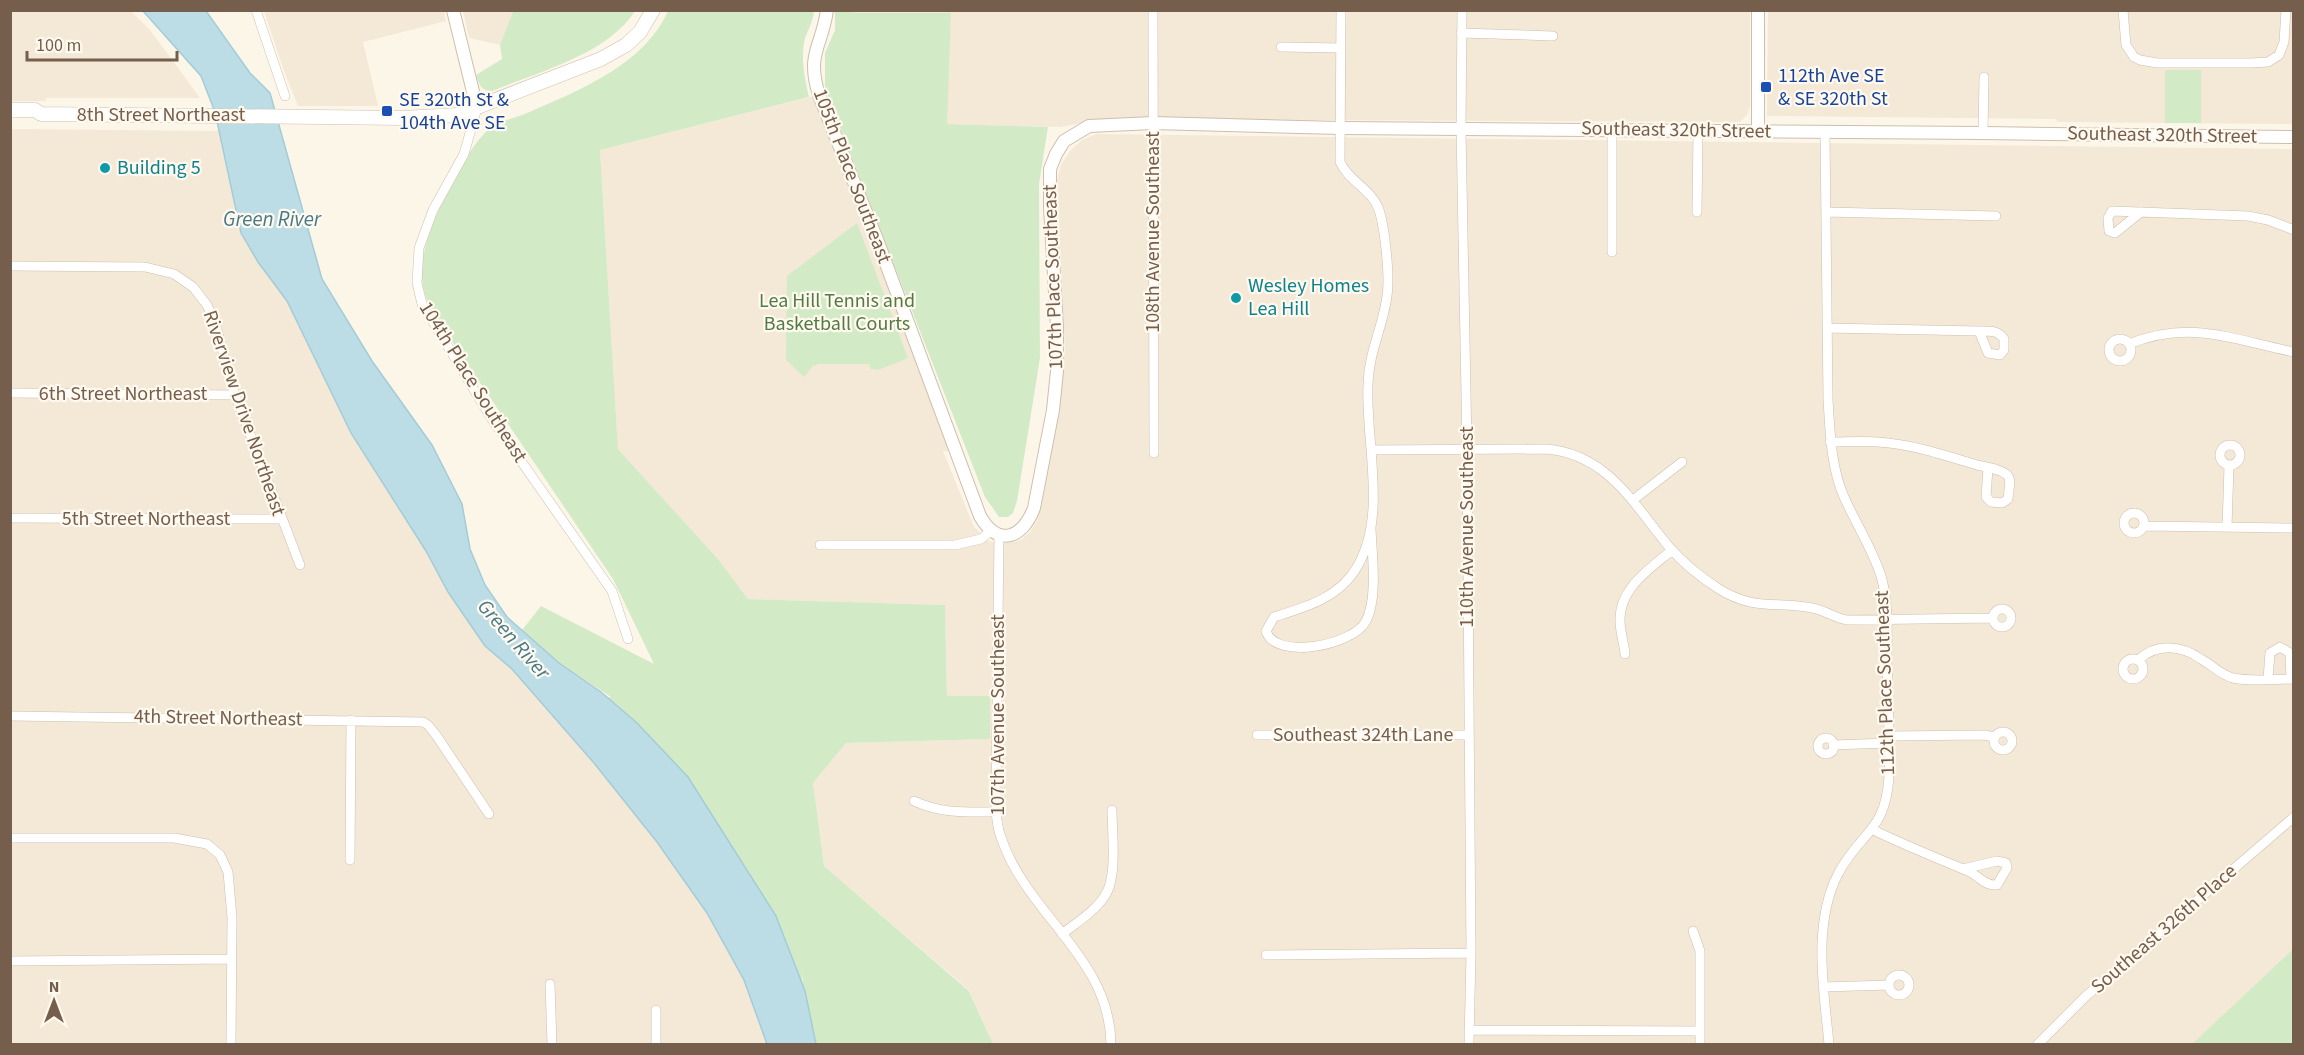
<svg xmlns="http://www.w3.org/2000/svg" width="2304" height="1055" font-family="'Source Sans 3',sans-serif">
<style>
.residential{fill:#f4e8d7}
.green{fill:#d3eac7}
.water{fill:#bddde6;stroke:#a3ccd7;stroke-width:1.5}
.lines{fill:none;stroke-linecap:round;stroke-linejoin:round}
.minor-casing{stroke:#cebeae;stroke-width:10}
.tertiary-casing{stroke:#cebeae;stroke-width:14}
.secondary-casing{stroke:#d1bfac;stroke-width:15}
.minor{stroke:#fff;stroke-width:9}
.tertiary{stroke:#fff;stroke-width:12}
.secondary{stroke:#fff;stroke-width:14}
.transit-dot{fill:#1a4fb4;stroke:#fff9ef;stroke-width:2}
.culture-dot{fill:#0f9aa8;stroke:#fff9ef;stroke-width:2}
.labels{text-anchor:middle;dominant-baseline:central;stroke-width:4.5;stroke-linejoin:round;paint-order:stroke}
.transit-label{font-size:20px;fill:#164399;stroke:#fff9ef;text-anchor:start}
.street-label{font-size:20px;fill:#765e4c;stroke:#fff9ef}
.culture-label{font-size:20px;fill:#0d838f;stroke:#fff9ef;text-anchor:start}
.park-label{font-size:20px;fill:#527b44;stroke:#fff9ef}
.water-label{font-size:21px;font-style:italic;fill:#477a89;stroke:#fff9ef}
</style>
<rect width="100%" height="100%" fill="#fcf6e9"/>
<path class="residential" d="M 11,10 L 131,11 L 150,30 L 200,98 L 46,98 L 46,101 L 11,101 Z
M 851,10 L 1750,11 L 1750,106 L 1747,115 L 1740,122 L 1104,119 L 1060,127 L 946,124 L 951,13 L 851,13 Z
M 264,11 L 444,11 L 446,21 L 363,42 L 378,106 L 298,106 L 283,68 Z
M 463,11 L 513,11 L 500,45 L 469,38 Z
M 1768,11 L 2293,11 L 2293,124 L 2057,122 L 2056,119 L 1767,116 Z
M 819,95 L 955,451 L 943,451 L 974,527 L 989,541 L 1002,544 L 1021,540 L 1030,532 L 1037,521 L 1065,352 L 1057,181 L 1061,165 L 1070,151 L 1082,140 L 1096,134 L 2293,149 L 2293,949 L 2192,1044 L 993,1044 L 969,990 L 824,866 L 813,783 L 846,743 L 989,739 L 947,697 L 945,605 L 748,599 L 718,559 L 618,449 L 600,150 Z
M 11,129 L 220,131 L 241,233 L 287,301 L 448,592 L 485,646 L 512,669 L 594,763 L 657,842 L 707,913 L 744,980 L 767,1044 L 11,1044 Z"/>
<path class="green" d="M 513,11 L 513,10 L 635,11 C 608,54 538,72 492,91 C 481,91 479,84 476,75 L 502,59 L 500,45 Z
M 668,11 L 814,11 C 813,23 806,32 804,43 C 801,62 805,79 809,97 L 600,150 L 618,449 L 718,559 L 748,599 L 945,605 L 947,696 L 990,696 L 990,739 L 846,743 L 813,783 L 824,866 L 969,991 L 993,1044 L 816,1044 L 803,985 L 803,971 L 799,1041 L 586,698 L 611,697 L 559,663 L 522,630 L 541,606 L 654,664 L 613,579 L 432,312 C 425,297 420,280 422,263 C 427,227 462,153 489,129 C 498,121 516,118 527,113 C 578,91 644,65 668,11 Z
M 835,11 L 851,11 L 852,13 L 951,13 L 947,124 L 1048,127 L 1039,184 L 1040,358 L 1017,501 L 1013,513 L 1008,517 L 999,517 L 985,497 L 825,89 L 825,53 L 835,30 Z
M 2165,70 L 2201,70 L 2201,123 L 2165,123 Z
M 857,223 L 908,358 L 878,370 L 871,369 L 869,364 L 819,364 L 813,366 L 804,377 L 786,360 L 787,276 Z
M 2293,949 L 2293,1044 L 2192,1044 Z"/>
<path class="water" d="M 143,11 L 206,11 L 250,73 L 270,93 L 322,279 L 372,361 L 432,445 L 462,504 L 470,549 L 485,585 L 507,617 L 559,663 L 601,692 L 637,723 L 688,777 L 776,916 L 805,991 L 816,1044 L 767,1044 L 744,980 L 707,913 L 657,842 L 594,763 L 512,669 L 485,646 L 448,592 L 426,551 L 351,433 L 287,301 L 258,262 L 241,233 L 215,112 L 201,76 Z"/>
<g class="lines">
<defs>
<path id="minor" d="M 256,10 L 285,96
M 1153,10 L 1154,453
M 1341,10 L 1340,162 C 1349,182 1372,189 1379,210 C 1385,228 1390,277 1387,296 C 1383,327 1369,351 1368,384 C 1365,441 1388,515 1357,567 C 1339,598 1306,607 1274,617 L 1266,631 C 1275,661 1354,645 1366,621 C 1378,598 1372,554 1371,529
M 1462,10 L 1461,128 L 1467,448 L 1471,953 L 1469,1044
M 2123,10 L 2126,45 L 2134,57 L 2140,60 L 2157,63 L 2251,63 L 2268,62 L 2279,55 L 2284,42 L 2286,10
M 1461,33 L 1553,36
M 1281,47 L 1341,48
M 477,108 L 464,154 L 433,210 L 419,248 L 417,283 L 422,304 L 493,421 L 612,591 L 628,639
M 1825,133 L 1828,399 C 1830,432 1831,467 1844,497 C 1856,524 1872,548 1881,576 C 1889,603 1887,633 1887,662 C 1888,700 1890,738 1889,776 C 1886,832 1860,832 1838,874 C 1812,925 1824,990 1829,1044
M 1983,133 L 1984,77
M 1697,212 L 1698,130
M 1826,212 L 1996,216
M 2141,212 L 2115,233 L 2109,231 L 2108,218 L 2112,211 L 2248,216 L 2268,220 L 2294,230
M 1612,252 L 1612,130
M 10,266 L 145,267 L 174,274 L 193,287 L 207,305 L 215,323 L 235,395 L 300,565
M 1827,328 L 1979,331 C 1989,331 1998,330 2004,339 L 2004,350 L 2000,355 L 1988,353 L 1979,331
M2109 350a11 11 0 1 1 22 0a11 11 0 1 1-22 0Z
M 2129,344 C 2191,319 2233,340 2294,352
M 10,393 L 235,395
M 1830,442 C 1846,442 1862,441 1877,442 C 1912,444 1944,455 1977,465 C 1986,467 2002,469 2008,476 C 2012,481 2008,492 2008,499 L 2002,503 L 1991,502 L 1986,497 L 1988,468
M2220 455a10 10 0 1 1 20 0a10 10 0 1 1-20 0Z
M 1371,450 L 1546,449 C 1608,454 1634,505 1670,548 C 1684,564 1702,578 1719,589 C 1754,611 1777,601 1812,608 C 1825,610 1834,618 1847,620 L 1993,618
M 1633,500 L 1682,462
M2124 523a10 10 0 1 1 20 0a10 10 0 1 1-20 0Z
M 10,518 L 281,519
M 2145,526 L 2294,528
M 2227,527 L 2229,466
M 999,534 L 996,796 C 996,810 996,824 1001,837 C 1026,914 1110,957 1111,1044
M 820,545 L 955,545 L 981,539 L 992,530
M1993 618a9 9 0 1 1 18 0a9 9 0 1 1-18 0Z
M 1625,654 C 1624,643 1620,631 1620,621 C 1619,588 1650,569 1672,550
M2123 669a10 10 0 1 1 20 0a10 10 0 1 1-20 0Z
M 2138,660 C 2157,643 2181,645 2201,659 C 2212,665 2221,675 2233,678 C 2252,682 2274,679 2294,679
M 2268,679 L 2270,653 L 2280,647 L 2290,653 L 2291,679
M 10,716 L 423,722 L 428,725 L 436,735 L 489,814
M1994 741a9 9 0 1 1 18 0a9 9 0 1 1-18 0Z
M 1257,735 L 1468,735
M 1889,736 L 1985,735 L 1994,737
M1818 746a8 8 0 1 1 16 0a8 8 0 1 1-16 0Z
M 1833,745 L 1889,743
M 914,801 C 942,814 966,812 996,812
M 1873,830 C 1905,845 1936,858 1968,871 C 1979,876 1985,886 1997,885 L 2007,868 L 2006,863 L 1997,861 L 1963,869
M 10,838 L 174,838 L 207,844 L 220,855 L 228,872 L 232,917 L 231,1044
M 350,860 L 351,720
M 1693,931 L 1700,951 L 1700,1044
M 1062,934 C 1076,923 1094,912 1104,897 C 1118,879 1112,833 1112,810
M 1266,955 L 1471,953
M 10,961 L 232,959
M1889 985a10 10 0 1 1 20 0a10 10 0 1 1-20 0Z
M 550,984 L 552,1044
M 1823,987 L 1889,985
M 1469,1030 L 1700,1031
M 656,1044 L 656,1010
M 2038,1044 L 2085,997 L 2294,817"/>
<path id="tertiary" d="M 453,10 L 477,108
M 827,10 C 822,47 806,53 819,95 L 878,242 L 980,516 C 998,548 1023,538 1034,508 L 1053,410 L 1057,371 L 1057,327 L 1050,207 L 1050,169 L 1056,154 L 1064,141 L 1089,126 L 1153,123 L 1340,128 L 1983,133 L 2294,137
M 1758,131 L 1758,10"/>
<path id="secondary" d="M 10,110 L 35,110 L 41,114 L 403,118 L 457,115 L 601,59 L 626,45 L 640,32 L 653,10"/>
</defs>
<use href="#minor" class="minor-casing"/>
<use href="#tertiary" class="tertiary-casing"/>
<use href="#secondary" class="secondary-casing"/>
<use href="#minor" class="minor"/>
<use href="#tertiary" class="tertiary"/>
<use href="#secondary" class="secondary"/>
</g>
<g class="transit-dot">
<rect x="1760" y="81" width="12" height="12" rx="3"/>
<rect x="381" y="105" width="12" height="12" rx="3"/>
</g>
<g class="culture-dot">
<circle cx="105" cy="168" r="6"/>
<circle cx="1236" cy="298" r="6"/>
</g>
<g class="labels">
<g class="transit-label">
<text x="1778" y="76">112th Ave SE<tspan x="1778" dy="23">&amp; SE 320th St</tspan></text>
<text x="399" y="100">SE 320th St &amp;<tspan x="399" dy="23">104th Ave SE</tspan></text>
</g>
<g class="street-label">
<text x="161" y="115">8th Street Northeast</text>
<text transform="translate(1676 130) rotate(1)">Southeast 320th Street</text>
<text transform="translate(2162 135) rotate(1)">Southeast 320th Street</text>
<text transform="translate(852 176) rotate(69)">105th Place Southeast</text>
<text transform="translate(1153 232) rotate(-90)">108th Avenue Southeast</text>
<text transform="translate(1053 277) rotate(-92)">107th Place Southeast</text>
<text transform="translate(473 382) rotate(58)">104th Place Southeast</text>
<text x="123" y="394">6th Street Northeast</text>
<text transform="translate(244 413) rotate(71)">Riverview Drive Northeast</text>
<text x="146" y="519">5th Street Northeast</text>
<text transform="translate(1467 527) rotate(-90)">110th Avenue Southeast</text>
<text transform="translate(1885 683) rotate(-92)">112th Place Southeast</text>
<text transform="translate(998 715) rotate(-90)">107th Avenue Southeast</text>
<text transform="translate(218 718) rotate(1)">4th Street Northeast</text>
<text x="1363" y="735">Southeast 324th Lane</text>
<text transform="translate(2164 929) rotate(-41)">Southeast 326th Place</text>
</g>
<g class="culture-label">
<text x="117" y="168">Building 5</text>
<text x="1248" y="286">Wesley Homes<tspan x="1248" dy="23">Lea Hill</tspan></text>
</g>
<g class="park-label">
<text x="837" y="301">Lea Hill Tennis and<tspan x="837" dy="23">Basketball Courts</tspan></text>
</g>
<g class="water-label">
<text x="272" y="219">Green River</text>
<text transform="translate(514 639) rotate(49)">Green River</text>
</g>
</g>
<rect width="2304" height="1055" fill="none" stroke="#765e4c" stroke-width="24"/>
<g transform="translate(54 1001)" stroke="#fff9ef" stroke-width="4.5" paint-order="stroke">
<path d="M0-4.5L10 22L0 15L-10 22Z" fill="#765e4c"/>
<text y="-9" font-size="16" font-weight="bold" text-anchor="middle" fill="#765e4c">N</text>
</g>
<path d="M27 51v9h150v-9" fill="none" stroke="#765e4c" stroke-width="3"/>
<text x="36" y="51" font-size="18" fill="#765e4c" stroke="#fff9ef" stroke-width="4.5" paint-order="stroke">100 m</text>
</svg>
